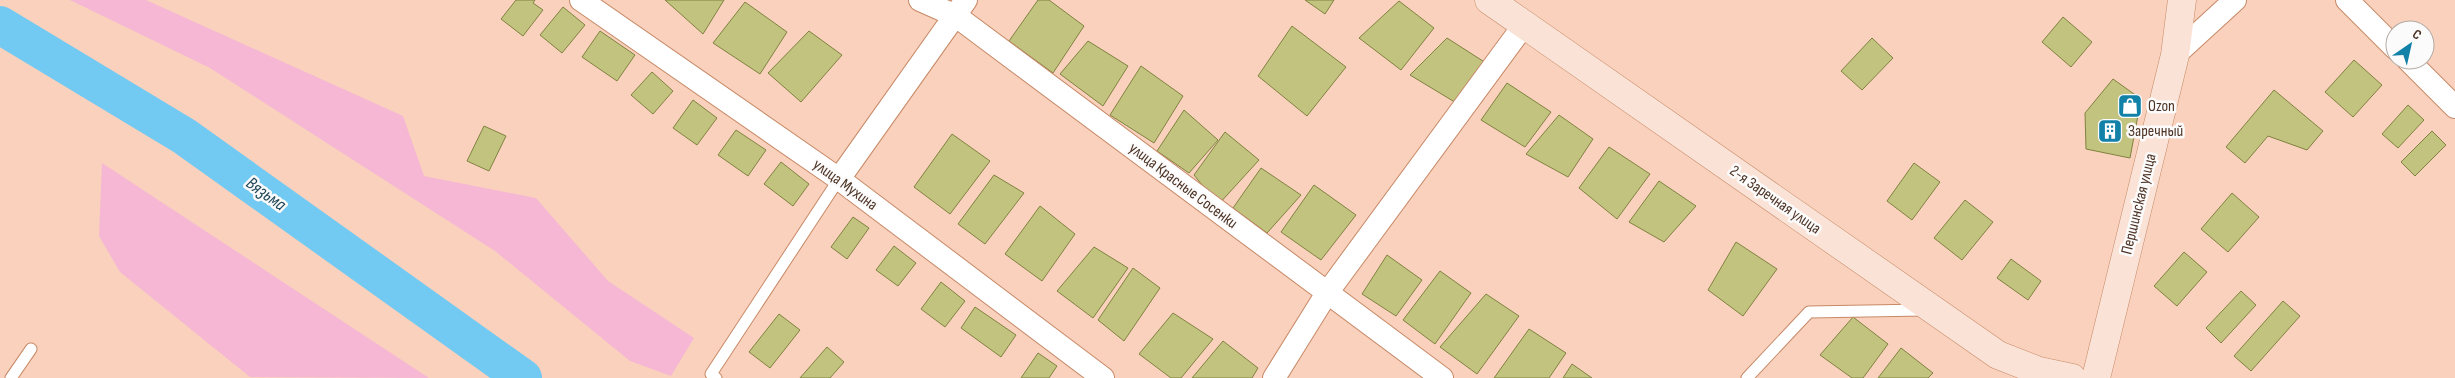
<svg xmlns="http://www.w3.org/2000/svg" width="2455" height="378" font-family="'Sofia Sans Condensed',sans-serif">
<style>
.green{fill:#f6b7d4}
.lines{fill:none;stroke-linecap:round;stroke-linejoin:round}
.river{stroke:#72caf3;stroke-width:38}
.building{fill:#c1c37f;stroke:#818240}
.lane-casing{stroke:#c78967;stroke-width:13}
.street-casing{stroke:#c78967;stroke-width:24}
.secondary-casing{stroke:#c78967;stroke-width:29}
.lane{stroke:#fff;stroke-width:11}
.street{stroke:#fff;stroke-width:22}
.secondary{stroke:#fae3d6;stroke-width:28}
.labels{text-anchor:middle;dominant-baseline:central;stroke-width:5;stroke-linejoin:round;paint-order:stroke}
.poi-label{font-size:16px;fill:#4d3325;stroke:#fbfbfb;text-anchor:start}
.street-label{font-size:16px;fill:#4d3325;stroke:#fbfbfb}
.water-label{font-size:18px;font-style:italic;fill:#214859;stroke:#fbfbfb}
</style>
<rect width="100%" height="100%" fill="#f9d1bc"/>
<path class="green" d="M 70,0 L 146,0 L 403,116 L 424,176 L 536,198 L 608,281 L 694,338 L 671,376 L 630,361 L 495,251 L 210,68 Z
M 102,163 L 429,378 L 250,377 L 120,272 L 99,236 Z"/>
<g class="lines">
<path class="river" d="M 0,25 L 184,136 L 523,378"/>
</g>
<path class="building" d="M 516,0 L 535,0 L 533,3 L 543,10 L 523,36 L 501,19 Z
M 665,0 L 724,0 L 703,34 Z
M 1038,0 L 1049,0 L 1084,26 L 1053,73 L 1009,41 Z
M 1305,0 L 1334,0 L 1325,14 Z
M 1399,1 L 1434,28 L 1401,70 L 1359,38 Z
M 745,2 L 787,32 L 760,74 L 713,43 Z
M 563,7 L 585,25 L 562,53 L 540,35 Z
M 2063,17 L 2092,42 L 2071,67 L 2042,42 Z
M 1292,26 L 1346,67 L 1307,116 L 1258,76 Z
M 600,31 L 635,55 L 617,81 L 582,57 Z
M 809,31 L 842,55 L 801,102 L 768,73 Z
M 1447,38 L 1486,63 L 1458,104 L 1410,75 Z
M 1872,38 L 1893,58 L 1862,90 L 1841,71 Z
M 1088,41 L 1128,66 L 1103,106 L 1060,74 Z
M 2354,60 L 2382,85 L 2353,117 L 2325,92 Z
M 1141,66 L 1183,96 L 1154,143 L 1110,115 Z
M 652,72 L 673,91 L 653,114 L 631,95 Z
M 2113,79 L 2141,99 L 2130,158 L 2086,149 L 2085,113 Z
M 1507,83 L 1551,112 L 1525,147 L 1481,120 Z
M 2274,90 L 2323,131 L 2307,150 L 2268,136 L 2245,163 L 2226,147 Z
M 693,100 L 717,118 L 697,145 L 673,128 Z
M 2408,105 L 2424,120 L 2398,148 L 2382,134 Z
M 1184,110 L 1218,140 L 1189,173 L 1157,151 Z
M 1559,115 L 1593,139 L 1568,177 L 1526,154 Z
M 484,126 L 506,136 L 489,171 L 467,161 Z
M 736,130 L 766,150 L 748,176 L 718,155 Z
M 2432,131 L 2446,145 L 2415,176 L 2401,162 Z
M 1225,132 L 1259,160 L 1218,205 L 1194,175 Z
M 952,134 L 990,161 L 950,214 L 914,187 Z
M 1609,147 L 1650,174 L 1617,219 L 1579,188 Z
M 781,162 L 809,184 L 793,206 L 764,184 Z
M 1914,163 L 1940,182 L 1912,220 L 1887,201 Z
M 1261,168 L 1301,195 L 1267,233 L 1233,208 Z
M 994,175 L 1024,193 L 985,244 L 958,224 Z
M 1659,181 L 1696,206 L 1664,242 L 1629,222 Z
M 1314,185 L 1356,215 L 1321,260 L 1281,232 Z
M 2232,193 L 2259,217 L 2228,252 L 2201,229 Z
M 1965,200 L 1993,222 L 1962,260 L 1934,238 Z
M 1040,206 L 1075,234 L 1042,281 L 1005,254 Z
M 853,217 L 869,228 L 847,259 L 831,247 Z
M 1736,242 L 1777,269 L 1743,316 L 1708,290 Z
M 894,246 L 916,263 L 898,286 L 876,270 Z
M 1094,247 L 1128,268 L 1093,318 L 1057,291 Z
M 2184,252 L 2207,272 L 2177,306 L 2154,286 Z
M 1387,255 L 1422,280 L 1396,316 L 1362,294 Z
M 2011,259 L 2041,281 L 2028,300 L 1997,278 Z
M 1133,268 L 1160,288 L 1124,341 L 1098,320 Z
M 1440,271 L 1471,293 L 1435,344 L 1403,320 Z
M 941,282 L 965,301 L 945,327 L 921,309 Z
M 2241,291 L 2256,305 L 2221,343 L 2206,328 Z
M 1486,294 L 1519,316 L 1477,374 L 1440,347 Z
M 2283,301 L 2300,316 L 2251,371 L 2234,356 Z
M 975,307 L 1016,335 L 1001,357 L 961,328 Z
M 1173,313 L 1213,339 L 1181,378 L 1171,378 L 1139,354 Z
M 779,314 L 800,330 L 770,368 L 749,352 Z
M 1853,317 L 1888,344 L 1863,378 L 1852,378 L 1820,355 Z
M 1529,329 L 1566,353 L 1549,378 L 1494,378 Z
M 1223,341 L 1258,368 L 1252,378 L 1192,378 Z
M 827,347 L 844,362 L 830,378 L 800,378 Z
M 1901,348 L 1933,373 L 1928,378 L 1878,378 Z
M 1038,353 L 1057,366 L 1049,378 L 1021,378 Z
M 1572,364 L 1592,378 L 1563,378 Z"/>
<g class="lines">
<defs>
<path id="lane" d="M 11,378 L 31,349
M 716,378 L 711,374 L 839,179
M 1747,378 L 1809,312 L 1924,310"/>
<path id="street" d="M 581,0 L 839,179 L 1103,378
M 920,0 L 956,16 L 1442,378
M 2347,0 L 2395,48
M 2175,55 L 2235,0
M 2408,60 L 2455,107
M 839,179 L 966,0
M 1274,378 L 1327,293 L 1524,25"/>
<path id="secondary" d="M 1489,0 L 1998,355 L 2039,371 L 2072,378
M 2096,378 L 2175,55 L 2182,0"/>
</defs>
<use href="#lane" class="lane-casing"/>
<use href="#street" class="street-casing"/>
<use href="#secondary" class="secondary-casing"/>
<use href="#lane" class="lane"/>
<use href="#street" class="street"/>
<use href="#secondary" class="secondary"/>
</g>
<defs>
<symbol id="shop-square" viewBox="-11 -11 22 22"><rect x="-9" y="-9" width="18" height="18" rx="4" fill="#1181a8" stroke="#fbfbfb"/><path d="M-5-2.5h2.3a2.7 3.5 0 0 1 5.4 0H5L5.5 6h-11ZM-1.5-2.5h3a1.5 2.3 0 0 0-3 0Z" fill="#fff"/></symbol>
<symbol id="building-square" viewBox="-11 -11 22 22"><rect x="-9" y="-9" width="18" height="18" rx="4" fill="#1181a8" stroke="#fbfbfb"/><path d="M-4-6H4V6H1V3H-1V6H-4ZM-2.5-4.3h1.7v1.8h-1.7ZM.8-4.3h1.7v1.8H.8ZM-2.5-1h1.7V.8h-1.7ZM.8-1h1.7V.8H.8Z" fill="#fff"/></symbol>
</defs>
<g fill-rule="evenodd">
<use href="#shop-square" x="2116" y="92" width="28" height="28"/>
<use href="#building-square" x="2096" y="117" width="28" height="28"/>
</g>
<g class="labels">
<g class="poi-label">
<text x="2148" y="106">Ozon</text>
<text x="2128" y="131">Заречный</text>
</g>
<g class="street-label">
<text transform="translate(845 185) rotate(36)">улица Мухина</text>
<text transform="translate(1183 186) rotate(37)">улица Красные Сосенки</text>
<text transform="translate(1775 200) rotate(35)">2-я Заречная улица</text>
<text transform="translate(2139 204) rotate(-76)">Першинская улица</text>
</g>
<g class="water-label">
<text transform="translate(266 194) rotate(36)">Вязьма</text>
</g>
</g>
<g transform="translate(2410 45) rotate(34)"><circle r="24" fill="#fbfbfb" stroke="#b5aba5"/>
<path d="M0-4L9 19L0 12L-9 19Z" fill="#1181a8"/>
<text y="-8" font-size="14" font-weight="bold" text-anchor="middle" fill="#4d3325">С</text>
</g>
</svg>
